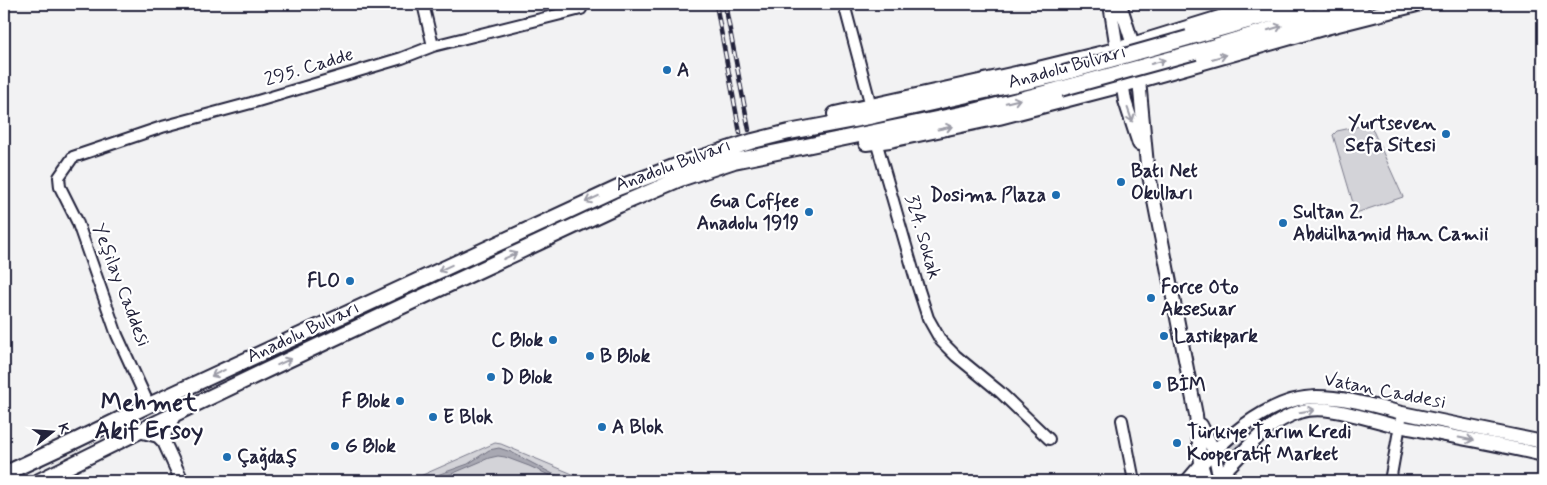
<svg xmlns="http://www.w3.org/2000/svg" width="1547" height="485" font-family="Mynerve,sans-serif">
<style>
.green{fill:#d3d3d8;stroke:#7a7a8a}
.water{fill:#a8a8b2;stroke:#727282}
.lines{fill:none;stroke-linecap:round;stroke-linejoin:round}
.tertiary-casing{stroke:#22223b;stroke-width:14}
.secondary-casing{stroke:#22223b;stroke-width:16}
.primary-casing{stroke:#22223b;stroke-width:18}
.tertiary{stroke:#fff;stroke-width:10}
.secondary{stroke:#fff;stroke-width:12}
.primary{stroke:#fff;stroke-width:14}
.rail-casing{stroke:#22223b;stroke-width:4.5}
.rail{stroke:#fff;stroke-width:2.5;stroke-dasharray:8;stroke-linecap:butt}
.primary-bridge-casing{stroke:#22223b;stroke-width:18;stroke-linecap:butt}
.primary-bridge{stroke:#fff;stroke-width:14}
.oneway{stroke:#9c9ca7}
.poi-dot{fill:#1f6fb2;stroke:#fff;stroke-width:2}
.labels{text-anchor:middle;dominant-baseline:central;stroke-width:4.5;stroke-linejoin:round;paint-order:stroke}
.street-label{font-size:19px;fill:#22223b;stroke:#fff}
.poi-label{font-size:19px;font-weight:bold;fill:#22223b;stroke:#fff;text-anchor:start}
.district-label{font-size:24px;font-weight:bold;fill:#22223b;stroke:#fff}
</style>
<rect width="100%" height="100%" fill="#f2f2f3"/>
<filter id="ink" filterUnits="userSpaceOnUse"><feTurbulence type="fractalNoise" baseFrequency=".02" numOctaves="2"/><feDisplacementMap in="SourceGraphic" scale="10" xChannelSelector="R" yChannelSelector="G"/><feConvolveMatrix kernelMatrix="1 2 1 2 8 2 1 2 1" color-interpolation-filters="sRGB"/></filter>
<g filter="url(#ink)">
<path class="green" d="M 1370,124 L 1403,197 L 1356,213 L 1333,135 L 1337,131 Z
M 1305,403 L 1325,403 L 1399,420 L 1398,421 L 1358,412 L 1282,413 L 1259,427 L 1228,454 L 1224,451 C 1248,429 1273,412 1305,403 Z
M 495,443 L 501,444 L 575,475 L 584,481 L 409,481 Z"/>
<path class="water" d="M 499,448 L 511,452 L 553,474 L 576,481 L 562,481 L 529,466 L 505,457 L 498,456 L 489,458 L 435,481 L 427,481 L 426,479 L 468,464 L 489,450 Z"/>
<g class="lines">
<defs>
<path id="tertiary" d="M 423,4 L 433,46
M 844,4 L 871,106
M 876,141 L 917,284 L 928,318 L 941,341 L 956,356 L 1000,392 L 1049,439
M 149,405 L 117,335 L 77,221 L 60,187 L 59,177 L 73,157 L 162,127 L 251,103 L 402,58 L 433,46 L 581,9 L 580,4
M 1122,420 L 1134,481
M 1390,481 L 1401,419"/>
<path id="secondary" d="M 1110,4 L 1125,101 L 1139,144
M 1120,4 L 1133,45 L 1139,80 L 1147,165 L 1196,415 L 1201,463 L 1206,481
M 1201,425 L 1214,451 L 1220,481
M 139,431 L 158,436 L 164,442 L 182,481
M 164,442 L 165,433 L 176,412
M 1187,481 C 1216,445 1267,397 1317,397 C 1346,397 1374,406 1402,413 C 1449,423 1496,432 1543,442
M 1214,481 C 1244,455 1259,426 1299,412 C 1326,403 1366,419 1393,425 C 1443,435 1494,443 1543,455"/>
<path id="primary" d="M 1188,38 L 1308,4
M 1195,52 L 1311,17 L 1362,4
M 835,114 L 1034,70 L 1116,50 L 1265,4
M 866,143 L 890,140 L 999,117 L 1122,85 L 1326,27 L 1417,4
M 4,474 L 79,439 L 149,405 L 618,188 L 684,163 L 753,141 L 789,132 L 874,116 L 1057,75
M 39,481 C 230,385 425,296 619,205 L 680,179 L 734,161 L 970,112 L 1060,89"/>
</defs>
<use href="#tertiary" class="tertiary-casing"/>
<use href="#secondary" class="secondary-casing"/>
<use href="#primary" class="primary-casing"/>
<use href="#tertiary" class="tertiary"/>
<use href="#secondary" class="secondary"/>
<use href="#primary" class="primary"/>
<defs>
<path id="rail" d="M 716,4 L 740,133
M 725,4 L 749,130"/>
</defs>
<use href="#rail" class="rail-casing"/>
<use href="#rail" class="rail"/>
<defs>
<path id="primary-bridge" d="M 1057,75 L 1188,38
M 1060,89 L 1195,52"/>
</defs>
<use href="#primary-bridge" class="primary-bridge-casing"/>
<use href="#primary-bridge" class="primary-bridge"/>
</g>
<defs><path id="oneway-shaft" d="M-6 0H5M1.5-3L5.5 0L1.5 3" fill="none" stroke-width="1.6" stroke-linecap="round" stroke-linejoin="round" transform="scale(1.25)"/></defs>
<g class="oneway">
<use href="#oneway-shaft" transform="translate(1275 28) rotate(-17)"/>
<use href="#oneway-shaft" transform="translate(1219 57) rotate(-16)"/>
<use href="#oneway-shaft" transform="translate(1158 62) rotate(-15)"/>
<use href="#oneway-shaft" transform="translate(1013 101) rotate(-14)"/>
<use href="#oneway-shaft" transform="translate(1130 115) rotate(71)"/>
<use href="#oneway-shaft" transform="translate(945 128) rotate(-12)"/>
<use href="#oneway-shaft" transform="translate(592 199) rotate(155)"/>
<use href="#oneway-shaft" transform="translate(510 256) rotate(-25)"/>
<use href="#oneway-shaft" transform="translate(445 268) rotate(155)"/>
<use href="#oneway-shaft" transform="translate(284 362) rotate(-25)"/>
<use href="#oneway-shaft" transform="translate(218 373) rotate(155)"/>
<use href="#oneway-shaft" transform="translate(1307 411) rotate(-10)"/>
<use href="#oneway-shaft" transform="translate(1466 439) rotate(11)"/>
</g>
</g>
<g class="poi-dot">
<circle cx="667" cy="70" r="5"/>
<circle cx="1446" cy="134" r="5"/>
<circle cx="1121" cy="182" r="5"/>
<circle cx="1056" cy="195" r="5"/>
<circle cx="809" cy="212" r="5"/>
<circle cx="1283" cy="223" r="5"/>
<circle cx="350" cy="281" r="5"/>
<circle cx="1151" cy="298" r="5"/>
<circle cx="1164" cy="336" r="5"/>
<circle cx="553" cy="340" r="5"/>
<circle cx="590" cy="356" r="5"/>
<circle cx="491" cy="377" r="5"/>
<circle cx="1157" cy="385" r="5"/>
<circle cx="400" cy="401" r="5"/>
<circle cx="433" cy="417" r="5"/>
<circle cx="602" cy="427" r="5"/>
<circle cx="1177" cy="443" r="5"/>
<circle cx="335" cy="446" r="5"/>
<circle cx="227" cy="457" r="5"/>
</g>
<g class="labels">
<g class="street-label">
<text transform="translate(309 67) rotate(-17)">295. Cadde</text>
<text transform="translate(1067 67) rotate(-15)">Anadolu Bulvarı</text>
<text transform="translate(673 165) rotate(-20)">Anadolu Bulvarı</text>
<text transform="translate(923 237) rotate(74)">324. Sokak</text>
<text transform="translate(121 285) rotate(69)">Yeşilay Caddesi</text>
<text transform="translate(303 332) rotate(-25)">Anadolu Bulvarı</text>
<text transform="translate(1385 391) rotate(11)">Vatan Caddesi</text>
</g>
<g class="poi-label">
<text x="677" y="70">A</text>
<text x="1436" y="123" text-anchor="end">Yurtseven<tspan x="1436" dy="22">Sefa Sitesi</tspan></text>
<text x="1131" y="171">Batı Net<tspan x="1131" dy="22">Okulları</tspan></text>
<text x="1046" y="195" text-anchor="end">Dosima Plaza</text>
<text x="799" y="201" text-anchor="end">Gua Coffee<tspan x="799" dy="22">Anadolu 1919</tspan></text>
<text x="1293" y="212">Sultan 2.<tspan x="1293" dy="22">Abdülhamid Han Camii</tspan></text>
<text x="340" y="281" text-anchor="end">FLO</text>
<text x="1161" y="287">Force Oto<tspan x="1161" dy="22">Aksesuar</tspan></text>
<text x="1174" y="336">Lastikpark</text>
<text x="543" y="340" text-anchor="end">C Blok</text>
<text x="600" y="356">B Blok</text>
<text x="501" y="377">D Blok</text>
<text x="1167" y="385">BİM</text>
<text x="390" y="401" text-anchor="end">F Blok</text>
<text x="443" y="417">E Blok</text>
<text x="612" y="427">A Blok</text>
<text x="1187" y="432">Türkiye Tarım Kredi<tspan x="1187" dy="22">Kooperatif Market</tspan></text>
<text x="345" y="446">G Blok</text>
<text x="237" y="457">Çağdaş</text>
</g>
<g class="district-label">
<text x="149" y="403">Mehmet<tspan x="149" dy="28">Akif Ersoy</tspan></text>
</g>
</g>
<rect width="1547" height="485" fill="none" stroke="#fff" stroke-width="20"/>
<rect x="10" y="10" width="1527" height="465" fill="none" stroke="#22223b" stroke-width="2" filter="url(#ink)"/>
<g transform="translate(52 432) rotate(73)" stroke="#ffffff" stroke-width="4" paint-order="stroke">
<path d="M0-4L9 19L0 12L-9 19Z" fill="#22223b"/>
<text y="-8" font-size="14" font-weight="bold" text-anchor="middle" fill="#22223b">K</text>
</g>
</svg>
